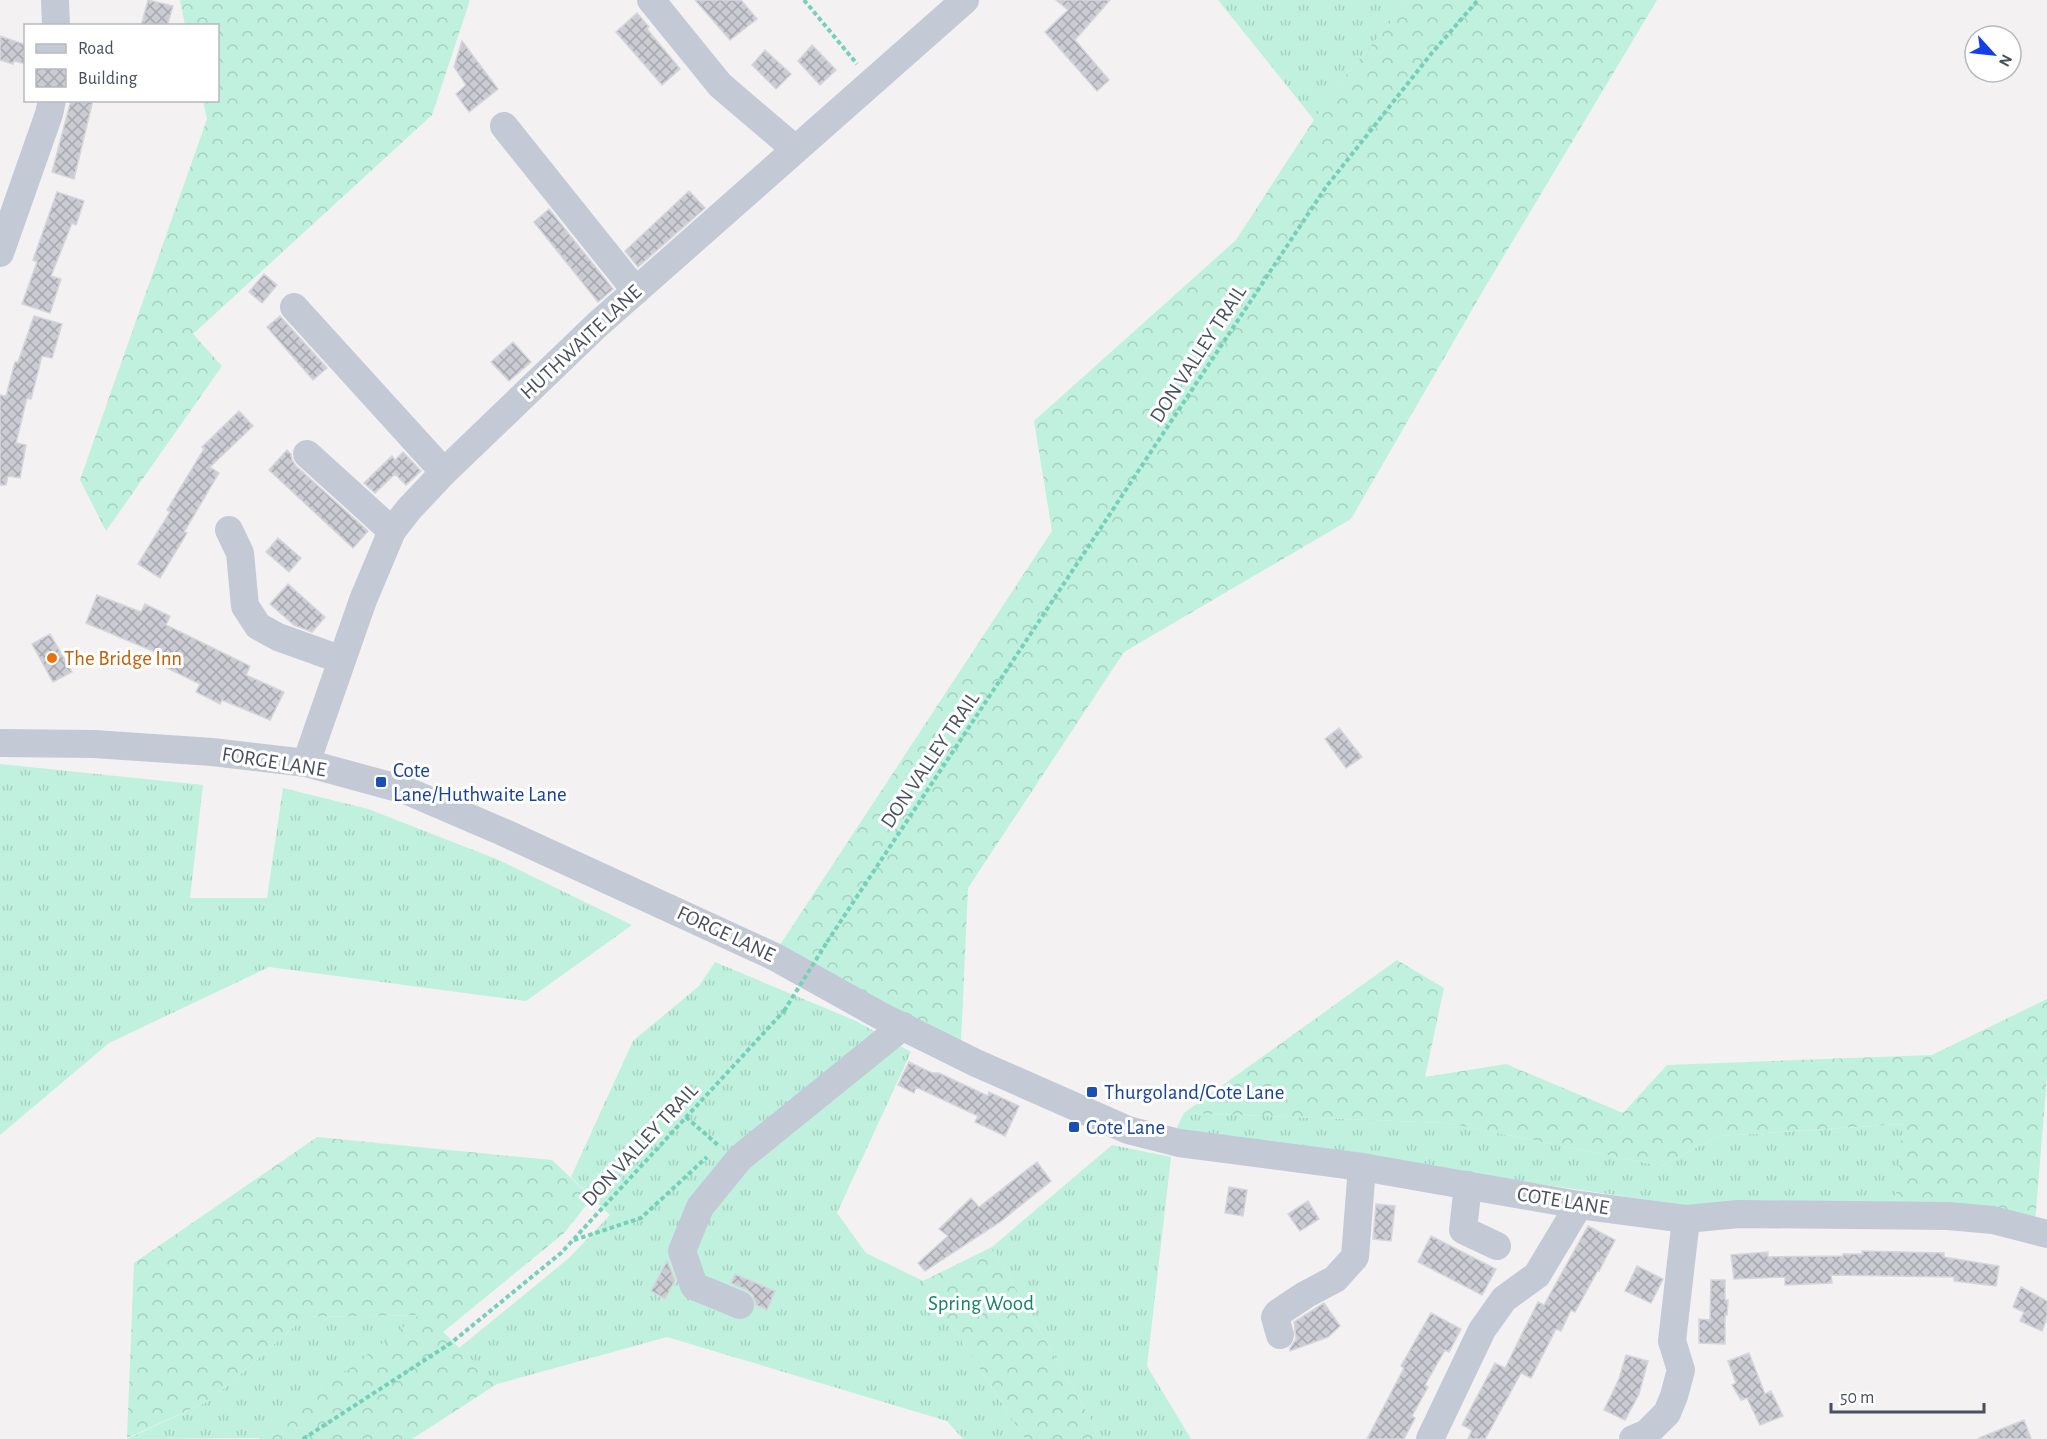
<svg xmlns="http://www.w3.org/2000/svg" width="2047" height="1439" font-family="'Alegreya Sans',sans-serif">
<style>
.grass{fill:url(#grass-tufts)}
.forest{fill:url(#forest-crowns)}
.building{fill:url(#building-cross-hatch);stroke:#d5d5dc;stroke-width:1.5}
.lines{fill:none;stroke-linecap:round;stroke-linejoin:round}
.path{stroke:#76d0b9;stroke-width:4;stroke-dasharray:4.5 3;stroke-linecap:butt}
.minor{stroke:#c4c9d6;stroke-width:28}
.path-bridge{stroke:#76d0b9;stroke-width:4;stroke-dasharray:4.5 3;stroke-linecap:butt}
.food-dot{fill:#e8710a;stroke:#fff;stroke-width:2}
.transit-dot{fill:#1a4fb4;stroke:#fff;stroke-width:2}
.labels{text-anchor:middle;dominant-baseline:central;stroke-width:6;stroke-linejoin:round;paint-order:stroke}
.street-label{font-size:21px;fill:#484f5f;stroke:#fff}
.food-label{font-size:21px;fill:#c56008;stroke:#fff;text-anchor:start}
.transit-label{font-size:21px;fill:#164399;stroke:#fff;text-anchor:start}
.park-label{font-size:21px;fill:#158467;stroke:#fff}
</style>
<defs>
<pattern id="grass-tufts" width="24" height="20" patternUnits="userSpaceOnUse" patternTransform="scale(1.5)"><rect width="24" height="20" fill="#bff1de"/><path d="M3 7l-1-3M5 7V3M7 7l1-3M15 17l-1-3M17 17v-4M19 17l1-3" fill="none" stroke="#a6d0c1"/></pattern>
<pattern id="forest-crowns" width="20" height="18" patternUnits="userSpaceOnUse" patternTransform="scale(1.5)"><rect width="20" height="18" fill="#bff1de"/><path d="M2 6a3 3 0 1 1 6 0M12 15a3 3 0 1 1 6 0" fill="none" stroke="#a6d0c1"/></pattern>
<pattern id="building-cross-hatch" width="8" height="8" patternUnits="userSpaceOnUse" patternTransform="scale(1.5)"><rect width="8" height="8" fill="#cbccd3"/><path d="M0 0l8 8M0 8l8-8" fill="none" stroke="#a7a8ae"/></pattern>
</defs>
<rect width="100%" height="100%" fill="#f3f1f1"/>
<path class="grass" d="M 1218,0 L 1410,0 L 1334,89 L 1315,121 Z
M 0,764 L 203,785 L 190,898 L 267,898 L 283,788 L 368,809 L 499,860 L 632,925 L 526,1001 L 269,967 L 109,1043 L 0,1135 Z
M 715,962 L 856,1021 L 911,1052 L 837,1213 L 866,1253 L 923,1281 L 1025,1439 L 963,1439 L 947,1421 L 667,1337 L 497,1384 L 459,1348 L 569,1258 L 610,1215 L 571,1177 L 633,1041 L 699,986 Z
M 1184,1113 L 1448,1123 L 1662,1166 L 1718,1136 L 1904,1124 L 1895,1204 L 1684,1205 L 1175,1131 Z
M 1112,1145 L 1171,1157 L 1147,1366 L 1191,1439 L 1102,1439 L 992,1247 Z
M 420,1315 L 261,1438 L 127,1439 L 211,1400 L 305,1317 Z"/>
<path class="forest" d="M 180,0 L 470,0 L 432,115 L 193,334 L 222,366 L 106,531 L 80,480 L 207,119 L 203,101 L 218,100 L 218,26 L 185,25 Z
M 1410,0 L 1657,0 L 1484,289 L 1351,519 L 1124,652 L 968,888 L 961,1042 L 776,951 L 1052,531 L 1034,421 L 1236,240 L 1334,89 Z
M 1397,960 L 1444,988 L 1425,1077 L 1506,1064 L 1623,1113 L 1667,1065 L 1932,1055 L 2047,999 L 2047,1076 L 2035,1223 L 1895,1204 L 1903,1124 L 1718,1136 L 1662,1166 L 1448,1123 L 1184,1113 Z
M 317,1137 L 552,1160 L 592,1198 L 564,1233 L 443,1332 L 497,1384 L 412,1439 L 259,1439 L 419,1315 L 305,1317 L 211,1400 L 127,1438 L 134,1263 Z
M 992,1247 L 1102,1439 L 1025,1439 L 923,1281 Z"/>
<path class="building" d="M 148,0 L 173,6 L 167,26 L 141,26 Z
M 695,0 L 741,0 L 757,19 L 730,40 Z
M 1056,0 L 1110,0 L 1075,40 L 1109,80 L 1097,91 L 1045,32 L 1068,10 Z
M 637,13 L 649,27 L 647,29 L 680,69 L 662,85 L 616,32 Z
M 0,36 L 26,45 L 26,64 L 14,61 L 13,64 L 0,60 Z
M 462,41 L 498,89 L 469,112 L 456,94 L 466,85 L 454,67 Z
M 812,45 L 836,70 L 820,85 L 798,61 Z
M 765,50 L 791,74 L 776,89 L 752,65 Z
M 71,100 L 93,100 L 74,179 L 52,172 Z
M 689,191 L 705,208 L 638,267 L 625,251 Z
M 57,192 L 84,201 L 76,225 L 72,223 L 51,276 L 61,279 L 50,313 L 22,304 L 37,262 L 33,260 Z
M 549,209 L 613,289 L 598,302 L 534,222 Z
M 264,274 L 277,285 L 262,303 L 249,292 Z
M 34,316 L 62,324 L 52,358 L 42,356 L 31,399 L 27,398 L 16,443 L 26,445 L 20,478 L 8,476 L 6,485 L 0,485 L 0,395 L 6,396 L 15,362 L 18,362 Z
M 280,316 L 327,368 L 313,380 L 267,327 Z
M 513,342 L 531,362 L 509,381 L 491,362 Z
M 239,411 L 253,426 L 210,467 L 219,473 L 184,532 L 187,533 L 160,578 L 138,564 L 170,512 L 167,510 L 204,449 L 202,447 Z
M 287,450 L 291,454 L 292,460 L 296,466 L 368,531 L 353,548 L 269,470 Z
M 403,452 L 421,471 L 406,485 L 395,474 L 375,493 L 364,483 L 392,456 L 395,460 Z
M 278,538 L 301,558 L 289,572 L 266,552 Z
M 288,584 L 325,617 L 312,632 L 294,625 L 270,604 Z
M 97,595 L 141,612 L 145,604 L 170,616 L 166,625 L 250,666 L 246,675 L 284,692 L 270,720 L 222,700 L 220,704 L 196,692 L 200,684 L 167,668 L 172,659 L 86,623 Z
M 50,634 L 72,672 L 53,682 L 32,644 Z
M 1339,728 L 1362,757 L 1346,768 L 1325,739 Z
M 909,1062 L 932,1073 L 939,1073 L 988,1096 L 989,1092 L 1019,1106 L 1005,1136 L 975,1122 L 978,1116 L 916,1087 L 914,1093 L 898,1085 Z
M 1037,1162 L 1051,1181 L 1000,1222 L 925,1271 L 918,1263 L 948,1236 L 939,1229 L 971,1198 L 979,1207 Z
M 1229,1187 L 1247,1190 L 1243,1216 L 1225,1213 Z
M 1308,1201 L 1319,1219 L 1300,1231 L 1288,1214 Z
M 1376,1204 L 1395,1206 L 1391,1241 L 1373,1239 Z
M 1588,1226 L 1615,1240 L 1599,1271 L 1598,1270 L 1575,1312 L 1571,1310 L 1561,1331 L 1556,1329 L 1531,1378 L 1521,1373 L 1485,1439 L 1468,1439 L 1472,1430 L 1462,1425 L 1495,1363 L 1505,1368 L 1538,1302 L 1544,1305 Z
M 1431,1236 L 1496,1269 L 1482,1295 L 1418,1262 Z
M 1862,1251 L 1944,1253 L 1944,1257 L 1999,1266 L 1996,1286 L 1954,1281 L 1954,1277 L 1831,1275 L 1832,1283 L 1785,1285 L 1785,1277 L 1734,1279 L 1731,1255 L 1768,1252 L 1768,1257 L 1843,1256 L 1843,1254 L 1863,1254 Z
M 667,1261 L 675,1280 L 665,1299 L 651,1291 Z
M 1637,1266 L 1663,1279 L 1651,1303 L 1625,1291 Z
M 735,1274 L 775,1291 L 767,1310 L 756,1305 L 753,1295 L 747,1290 L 731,1283 Z
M 1711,1280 L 1725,1280 L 1725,1300 L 1728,1300 L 1727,1315 L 1725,1315 L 1725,1344 L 1699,1343 L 1699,1319 L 1710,1320 Z
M 2021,1287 L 2047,1301 L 2047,1318 L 2042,1331 L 2020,1321 L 2024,1312 L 2013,1307 Z
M 1324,1303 L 1340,1326 L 1328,1337 L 1290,1351 L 1290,1348 L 1296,1339 L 1294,1322 Z
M 1431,1313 L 1461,1329 L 1449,1352 L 1445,1350 L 1425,1385 L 1428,1387 L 1412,1416 L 1415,1418 L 1404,1439 L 1367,1439 L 1404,1368 L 1401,1366 Z
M 1749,1353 L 1765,1394 L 1771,1391 L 1783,1416 L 1760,1425 L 1747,1398 L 1741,1400 L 1732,1385 L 1736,1383 L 1728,1361 Z
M 1626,1355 L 1648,1361 L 1639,1394 L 1625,1420 L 1604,1410 L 1619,1379 Z
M 2024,1420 L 2031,1439 L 1979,1439 L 1979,1438 Z"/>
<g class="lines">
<path class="path" d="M 804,0 L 857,64
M 827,942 L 1326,187 L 1431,54 L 1478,0
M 686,1117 L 719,1146
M 574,1240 L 641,1218 L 707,1157
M 303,1439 L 451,1343 L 561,1253 L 784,1011"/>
<path class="minor" d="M 55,0 L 56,26
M 651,0 L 720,85 L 795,149
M 504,126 L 636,291
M 0,253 L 49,114 L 52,100
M 294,307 L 444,472
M 307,454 L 392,531
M 229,530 L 240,553 L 245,606 L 258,626 L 278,637 L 342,660
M 0,743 L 94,744 L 212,752 L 306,763 L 405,790 L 505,833 L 775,957 L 881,1016 L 976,1063 L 1128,1130 L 1179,1143 L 1362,1167 L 1579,1205 L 1686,1219 L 1739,1214 L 1948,1216 L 1993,1220 L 2047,1234
M 306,763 L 363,600 L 392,531 L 409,509 L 444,472 L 597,325 L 965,0
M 1468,1185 L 1463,1230 L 1497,1246
M 740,1305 L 694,1286 L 682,1251 L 700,1207 L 740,1158 L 903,1026
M 1280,1335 L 1275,1317 L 1278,1313 L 1305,1295 L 1335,1279 L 1355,1257 L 1362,1167
M 1430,1439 L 1482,1330 L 1504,1299 L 1537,1275 L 1579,1205
M 1633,1439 L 1647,1433 L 1667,1413 L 1674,1396 L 1681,1370 L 1672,1341 L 1686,1219"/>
<path class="path-bridge" d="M 784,1011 L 827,942"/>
</g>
<circle class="food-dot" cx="52" cy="658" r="6"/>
<g class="transit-dot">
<rect x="375" y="776" width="12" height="12" rx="3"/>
<rect x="1086" y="1086" width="12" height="12" rx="3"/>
<rect x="1068" y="1121" width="12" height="12" rx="3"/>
</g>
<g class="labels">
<g class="street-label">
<text transform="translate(581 342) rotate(-43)">HUTHWAITE LANE</text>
<text transform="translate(1198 354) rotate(-57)">DON VALLEY TRAIL</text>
<text transform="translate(930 760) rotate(-56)">DON VALLEY TRAIL</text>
<text transform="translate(274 762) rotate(9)">FORGE LANE</text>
<text transform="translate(726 934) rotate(25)">FORGE LANE</text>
<text transform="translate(640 1145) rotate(-47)">DON VALLEY TRAIL</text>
<text transform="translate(1563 1201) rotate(9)">COTE LANE</text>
</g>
<g class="food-label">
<text x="64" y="658">The Bridge Inn</text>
</g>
<g class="transit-label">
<text x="393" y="770">Cote<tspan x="393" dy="24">Lane/Huthwaite Lane</tspan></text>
<text x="1104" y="1092">Thurgoland/Cote Lane</text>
<text x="1086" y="1127">Cote Lane</text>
</g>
<g class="park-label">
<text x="981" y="1303">Spring Wood</text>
</g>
</g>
<rect x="24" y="24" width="195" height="78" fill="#ffffff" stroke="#b6b9bf" stroke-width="1.5"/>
<rect x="36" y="44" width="30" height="9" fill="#c4c9d6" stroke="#b6b9bf" stroke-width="1.5"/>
<text x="78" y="54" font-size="18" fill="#484f5f">Road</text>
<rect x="36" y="69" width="30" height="18" fill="url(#building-cross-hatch)" stroke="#b6b9bf" stroke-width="1.5"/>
<text x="78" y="84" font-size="18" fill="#484f5f">Building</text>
<g transform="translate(1993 54) rotate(117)"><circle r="28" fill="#ffffff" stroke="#b6b9bf" stroke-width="1.5"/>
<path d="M0-4.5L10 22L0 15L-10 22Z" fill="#153ee9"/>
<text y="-9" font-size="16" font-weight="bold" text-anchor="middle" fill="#484f5f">N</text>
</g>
<path d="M1831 1403v9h153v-9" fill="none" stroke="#484f5f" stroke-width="3"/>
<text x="1840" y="1403" font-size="18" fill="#484f5f" stroke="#ffffff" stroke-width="4.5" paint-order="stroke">50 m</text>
</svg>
